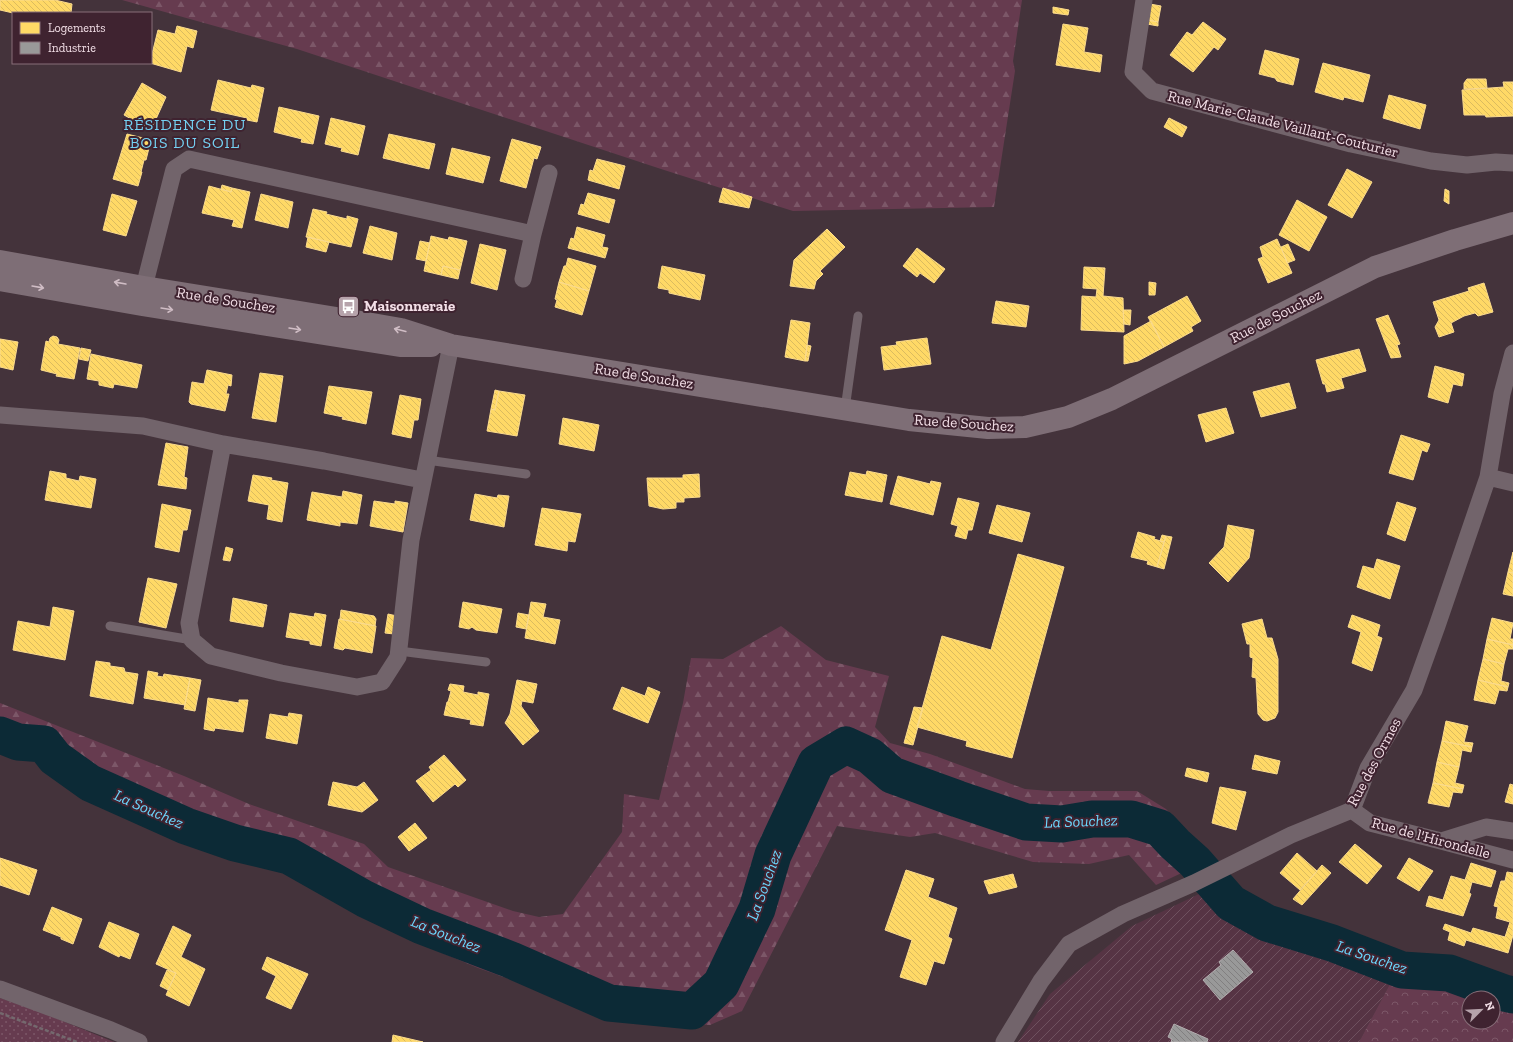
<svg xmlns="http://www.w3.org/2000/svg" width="1513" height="1042" font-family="'Zilla Slab',serif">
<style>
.industrial{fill:url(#industrial-furrows)}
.grass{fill:url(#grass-dots)}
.forest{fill:url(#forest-firs)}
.park{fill:url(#park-crowns);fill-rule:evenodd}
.homes{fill:url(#homes-back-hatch);stroke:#fbdb8d}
.industry{fill:url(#industry-back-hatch);stroke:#b4aeb0}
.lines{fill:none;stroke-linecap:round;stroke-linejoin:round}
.river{stroke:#0c2a36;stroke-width:37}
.path{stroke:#74696e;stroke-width:2.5;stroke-dasharray:4 2;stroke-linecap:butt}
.service{stroke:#72646b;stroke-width:9}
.minor{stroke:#72646b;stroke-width:17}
.secondary{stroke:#7e6e76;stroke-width:22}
.oneway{stroke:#d0bdc5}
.labels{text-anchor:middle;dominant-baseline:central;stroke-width:4;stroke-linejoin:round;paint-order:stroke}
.street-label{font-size:15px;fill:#f3dfe7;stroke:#3f2330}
.poi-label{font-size:15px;font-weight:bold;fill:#f3dfe7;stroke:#3f2330;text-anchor:start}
.neighbourhood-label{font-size:16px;letter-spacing:1px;fill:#74d1f2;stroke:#3f2330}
.water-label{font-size:16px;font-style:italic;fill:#6bd7fd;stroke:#3f2330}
</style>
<defs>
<pattern id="industrial-furrows" width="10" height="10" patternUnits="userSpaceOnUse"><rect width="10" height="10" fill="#563444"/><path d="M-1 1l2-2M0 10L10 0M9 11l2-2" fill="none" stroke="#6f515f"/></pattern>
<pattern id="grass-dots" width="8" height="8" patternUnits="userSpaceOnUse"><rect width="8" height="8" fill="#663b4f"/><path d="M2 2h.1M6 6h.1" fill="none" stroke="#7c5768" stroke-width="1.8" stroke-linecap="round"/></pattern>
<pattern id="forest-firs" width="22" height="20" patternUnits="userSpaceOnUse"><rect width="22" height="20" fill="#663b4f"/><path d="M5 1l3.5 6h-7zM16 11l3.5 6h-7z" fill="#7c5768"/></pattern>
<pattern id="park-crowns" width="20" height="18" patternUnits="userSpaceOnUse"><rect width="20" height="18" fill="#663b4f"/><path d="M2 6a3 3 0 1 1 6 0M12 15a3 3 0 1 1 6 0" fill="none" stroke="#7c5768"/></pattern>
<pattern id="homes-back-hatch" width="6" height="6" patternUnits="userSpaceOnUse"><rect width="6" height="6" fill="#ffd966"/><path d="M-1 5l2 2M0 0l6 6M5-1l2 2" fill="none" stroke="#dbbb5f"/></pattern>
<pattern id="industry-back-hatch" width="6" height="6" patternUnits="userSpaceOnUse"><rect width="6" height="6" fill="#999"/><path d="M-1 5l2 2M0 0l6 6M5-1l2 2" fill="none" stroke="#817f80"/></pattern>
</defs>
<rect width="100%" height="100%" fill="#44333b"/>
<path class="industrial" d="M 1199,894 L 1217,907 L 1260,932 L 1336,957 L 1391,982 L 1359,1042 L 1018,1042 L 1050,994 L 1132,926 Z"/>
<path class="grass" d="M 0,998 L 43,1013 L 114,1042 L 0,1042 Z"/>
<path class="forest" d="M 122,0 L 1022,0 L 1013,61 L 1015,71 L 994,207 L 793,211 L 661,169 L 297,49 Z
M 781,626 L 826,660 L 889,676 L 875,727 L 890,743 L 930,754 L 1025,789 L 1049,791 L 1137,791 L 1166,809 L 1209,858 L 1188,870 L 1156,885 L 1129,855 L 1089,864 L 1033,862 L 935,833 L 910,837 L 837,826 L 742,1011 L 710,1025 L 650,1021 L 593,1014 L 549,993 L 478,968 L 433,949 L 355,908 L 328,885 L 312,876 L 253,864 L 219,845 L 157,822 L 113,797 L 39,757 L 0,744 L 0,703 L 184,776 L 249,804 L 364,844 L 388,867 L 513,911 L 539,917 L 563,914 L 622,832 L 624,794 L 659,800 L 683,703 L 691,658 L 723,659 Z"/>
<path class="park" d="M 1402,974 L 1447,980 L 1513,1000 L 1513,1042 L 1359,1042 L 1391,982 ZM 1469,998 L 1493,998 L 1493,1022 L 1469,1022 Z"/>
<path class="homes" d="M 0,0 L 55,0 L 72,4 L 71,13 L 13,13 L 0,10 Z
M 1150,4 L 1161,6 L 1158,22 L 1148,20 Z
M 1053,7 L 1069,10 L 1068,15 L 1053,13 Z
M 1148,20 L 1158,22 L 1158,26 L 1147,24 Z
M 1203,22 L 1226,39 L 1218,50 L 1214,47 L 1193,72 L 1170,55 L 1187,32 L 1192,35 Z
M 1063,24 L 1088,28 L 1084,52 L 1102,55 L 1100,72 L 1056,65 Z
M 177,26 L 197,31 L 193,48 L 187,46 L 181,72 L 150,63 L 151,63 L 151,58 L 158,30 L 175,34 Z
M 1265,50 L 1299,59 L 1293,85 L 1277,81 L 1275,78 L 1259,74 Z
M 1323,63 L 1370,75 L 1363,102 L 1344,97 L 1343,100 L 1315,92 Z
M 1467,79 L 1486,79 L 1487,88 L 1464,89 L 1464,83 Z
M 218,80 L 251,88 L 252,85 L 264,88 L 257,122 L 247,120 L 247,118 L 211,110 Z
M 1503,82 L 1513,82 L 1513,116 L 1486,117 L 1485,115 L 1464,115 L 1462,90 L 1504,87 Z
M 142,83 L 166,97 L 151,130 L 124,115 Z
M 1389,95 L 1426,105 L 1420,129 L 1383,118 Z
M 279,107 L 319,116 L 313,144 L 301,142 L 302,139 L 274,132 Z
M 331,118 L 365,126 L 358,155 L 341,151 L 342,148 L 325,144 Z
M 1169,118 L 1187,127 L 1182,137 L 1164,127 Z
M 127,134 L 151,140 L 146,160 L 144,160 L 141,172 L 142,172 L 138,186 L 113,179 Z
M 389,134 L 435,144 L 429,169 L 383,158 Z
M 512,139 L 541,147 L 537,159 L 534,158 L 526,188 L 500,181 Z
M 452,148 L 490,157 L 483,183 L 446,174 Z
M 597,159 L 625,166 L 619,189 L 588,180 L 590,170 L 593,171 Z
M 1347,169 L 1372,182 L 1352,218 L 1328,205 Z
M 222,185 L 232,188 L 231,192 L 221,189 Z
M 209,186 L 231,192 L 232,188 L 250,192 L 242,228 L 232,226 L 234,220 L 202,213 Z
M 723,188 L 752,197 L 749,208 L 719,202 Z
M 1445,189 L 1449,191 L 1449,204 L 1444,201 Z
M 588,193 L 615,200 L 609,223 L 578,214 L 581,204 L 584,205 Z
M 112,194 L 137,201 L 126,236 L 103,230 Z
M 261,194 L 293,202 L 288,228 L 255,220 Z
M 1297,200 L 1327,217 L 1309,251 L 1279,235 Z
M 313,209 L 327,212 L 326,214 L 347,219 L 347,216 L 358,219 L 351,247 L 306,237 Z
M 370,226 L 397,233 L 392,260 L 363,253 Z
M 577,227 L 605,235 L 602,247 L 608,248 L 605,258 L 568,248 L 571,238 L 574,239 Z
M 827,229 L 845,247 L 820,271 L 823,274 L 816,281 L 814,289 L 790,286 L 794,260 Z
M 431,236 L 448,240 L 449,237 L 467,241 L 460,270 L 443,266 L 441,275 L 424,271 Z
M 308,237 L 329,242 L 326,252 L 306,247 Z
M 1277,239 L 1292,273 L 1268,283 L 1258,259 L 1263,257 L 1260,247 Z
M 420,241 L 430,243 L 426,261 L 416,259 Z
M 480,244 L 506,250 L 497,290 L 471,283 Z
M 1288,244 L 1295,260 L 1287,263 L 1281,247 Z
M 917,248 L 945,269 L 934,283 L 920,273 L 917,277 L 903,266 Z
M 568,258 L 596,266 L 589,291 L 559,282 L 564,266 L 566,266 Z
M 443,266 L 460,270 L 458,279 L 441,275 Z
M 662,266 L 705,275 L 700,300 L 669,293 L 669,290 L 658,288 Z
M 1084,267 L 1105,268 L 1103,296 L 1123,298 L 1124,332 L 1081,330 L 1082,296 L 1096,297 L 1097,289 L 1083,288 Z
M 559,282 L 589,291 L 582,315 L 555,307 L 557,300 L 555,299 Z
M 1149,282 L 1156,283 L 1155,295 L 1149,295 Z
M 1484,283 L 1493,312 L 1478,316 L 1475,313 L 1464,316 L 1451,323 L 1454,332 L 1439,337 L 1435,327 L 1439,320 L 1433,302 L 1469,291 L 1468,288 Z
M 1187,296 L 1201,321 L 1191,327 L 1193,331 L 1164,347 L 1148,317 Z
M 996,301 L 1029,306 L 1026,327 L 992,323 Z
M 1123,310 L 1131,310 L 1130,325 L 1124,324 Z
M 1388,315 L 1400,344 L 1397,345 L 1401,357 L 1391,358 L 1376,319 Z
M 791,320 L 810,323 L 805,361 L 785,357 Z
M 1151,321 L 1164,347 L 1138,361 L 1124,364 L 1124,336 Z
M 53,336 L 57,337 L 59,340 L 58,344 L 80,348 L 74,379 L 56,376 L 57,374 L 41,370 L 46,341 L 49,342 L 50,338 Z
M 927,338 L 931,364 L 884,370 L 881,347 L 897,345 L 896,342 Z
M 0,339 L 18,342 L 13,370 L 0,367 Z
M 807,345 L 811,346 L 808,361 L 805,361 Z
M 81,348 L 91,350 L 88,361 L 79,359 Z
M 1359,349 L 1366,371 L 1341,378 L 1344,388 L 1327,392 L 1325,384 L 1323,384 L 1316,360 Z
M 91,354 L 142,365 L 137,388 L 114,384 L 113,388 L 99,385 L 99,381 L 87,379 Z
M 1435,366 L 1464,374 L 1462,386 L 1453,384 L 1448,403 L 1428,397 Z
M 207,370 L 232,375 L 231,386 L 228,385 L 226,394 L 229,394 L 225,411 L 191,404 L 189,402 L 192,382 L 204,384 Z
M 260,373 L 283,376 L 276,422 L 252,418 Z
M 1289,383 L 1296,408 L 1261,417 L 1253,392 Z
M 329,386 L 372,392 L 366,424 L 342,419 L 343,417 L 324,413 Z
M 495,390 L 499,391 L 495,410 L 491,409 Z
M 499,391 L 525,395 L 517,436 L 487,431 L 491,409 L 495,410 Z
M 400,395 L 421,399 L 418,420 L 414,420 L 411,438 L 392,434 Z
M 1226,408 L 1234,433 L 1206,442 L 1198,415 Z
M 563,418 L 599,425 L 594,451 L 559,444 Z
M 1401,435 L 1430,444 L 1427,452 L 1422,450 L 1413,480 L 1389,473 Z
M 166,443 L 188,447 L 184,477 L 187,478 L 186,489 L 158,485 Z
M 50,471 L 66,474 L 66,478 L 79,481 L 80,476 L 96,479 L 91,508 L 45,500 Z
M 867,471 L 887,475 L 882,502 L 845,495 L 850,472 L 866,475 Z
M 699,474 L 700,497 L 684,498 L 684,502 L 676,502 L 676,508 L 663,509 L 649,506 L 647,478 L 683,478 L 683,475 Z
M 253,475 L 272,478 L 271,480 L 288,483 L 282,522 L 267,519 L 269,505 L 248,501 Z
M 898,476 L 930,484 L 931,481 L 941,483 L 933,515 L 890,504 Z
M 343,491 L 362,495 L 357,524 L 340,522 L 340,526 L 307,520 L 312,492 L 342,497 Z
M 475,494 L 497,498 L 498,495 L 509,496 L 504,527 L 470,520 Z
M 958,498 L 979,503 L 972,530 L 968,530 L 966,539 L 955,536 L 958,526 L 951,524 Z
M 374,501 L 395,504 L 395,501 L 408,503 L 403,532 L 370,526 Z
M 1397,502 L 1416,508 L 1405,541 L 1387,534 Z
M 162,504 L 191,510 L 187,530 L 183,530 L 179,552 L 155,547 Z
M 997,505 L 1030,513 L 1022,542 L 989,533 Z
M 542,508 L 581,514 L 575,542 L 568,541 L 567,551 L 535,545 Z
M 1228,525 L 1254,530 L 1249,558 L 1228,582 L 1209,563 L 1224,547 Z
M 1138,532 L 1155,537 L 1154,539 L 1164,542 L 1157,567 L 1147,564 L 1148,561 L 1131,557 Z
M 1162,535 L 1166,536 L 1164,542 L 1160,541 Z
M 1166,536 L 1172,537 L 1164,569 L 1157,567 Z
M 226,547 L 233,549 L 230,561 L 223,560 Z
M 1513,552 L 1513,573 L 1508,572 Z
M 1018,554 L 1064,567 L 1012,758 L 966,746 L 967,741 L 917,727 L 942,636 L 991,650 Z
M 1377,559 L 1400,566 L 1390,599 L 1357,587 L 1363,566 L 1374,569 Z
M 1508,572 L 1513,573 L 1513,596 L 1503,594 Z
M 148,578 L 177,584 L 166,628 L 139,622 Z
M 233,598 L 267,605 L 263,627 L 230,621 Z
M 463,602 L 502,609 L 497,633 L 476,630 L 472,627 L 469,629 L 459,627 Z
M 531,602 L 546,604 L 543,617 L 560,620 L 555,644 L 525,638 Z
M 53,607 L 74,611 L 65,660 L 13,650 L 18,621 L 50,627 Z
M 341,610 L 374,616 L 376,619 L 375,626 L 340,619 Z
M 290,613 L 314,617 L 315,613 L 326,615 L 321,646 L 310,644 L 310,641 L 286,637 Z
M 518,613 L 529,615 L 526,629 L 516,627 Z
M 388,614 L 397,616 L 394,634 L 385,633 Z
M 1352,615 L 1380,625 L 1377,636 L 1382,638 L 1372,671 L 1352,663 L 1361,632 L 1348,627 Z
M 1492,618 L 1513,623 L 1510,639 L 1513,639 L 1513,645 L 1487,639 Z
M 339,619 L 376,626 L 372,653 L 345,648 L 343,650 L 334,648 Z
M 1262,619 L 1267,638 L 1272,638 L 1278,659 L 1278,712 L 1275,718 L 1267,721 L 1263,720 L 1258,714 L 1256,678 L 1252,677 L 1253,658 L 1250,657 L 1250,644 L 1247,644 L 1242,624 Z
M 1487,639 L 1513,645 L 1513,649 L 1508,649 L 1504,664 L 1483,659 Z
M 1483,659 L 1504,664 L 1501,681 L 1509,683 L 1508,687 L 1478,680 Z
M 96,661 L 110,663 L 110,666 L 124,668 L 125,672 L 138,674 L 133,704 L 90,696 Z
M 148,671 L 158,673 L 157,676 L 163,677 L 164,674 L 190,678 L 185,705 L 144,698 Z
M 190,678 L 201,680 L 195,711 L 184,709 Z
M 517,680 L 537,684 L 533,703 L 522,701 L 521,706 L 539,731 L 523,745 L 505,723 L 510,714 Z
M 1478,680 L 1508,687 L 1507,691 L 1499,690 L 1495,704 L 1474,700 Z
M 450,684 L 464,686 L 463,692 L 478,695 L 478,692 L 489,694 L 483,726 L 470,724 L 471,720 L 444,715 L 447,702 L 448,702 L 451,691 L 448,690 Z
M 622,687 L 645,696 L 648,687 L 660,692 L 648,723 L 613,709 Z
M 208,698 L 239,703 L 239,700 L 248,700 L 243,732 L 215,728 L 214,731 L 204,729 Z
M 914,707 L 923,708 L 913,745 L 904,743 Z
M 289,713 L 302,715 L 297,744 L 266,738 L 270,714 L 288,717 Z
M 1446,721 L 1468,726 L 1464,742 L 1473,743 L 1472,747 L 1442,741 Z
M 1442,741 L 1472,747 L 1471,752 L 1462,750 L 1459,767 L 1437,762 Z
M 444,755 L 466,780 L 458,787 L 455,784 L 433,802 L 416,781 L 431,770 L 429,767 Z
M 1255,755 L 1280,761 L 1277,774 L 1252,769 Z
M 1437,762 L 1459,767 L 1455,783 L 1464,785 L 1463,789 L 1433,783 Z
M 1187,768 L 1209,773 L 1207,782 L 1185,776 Z
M 333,782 L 357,787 L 364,782 L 378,800 L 362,812 L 328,805 Z
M 1433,783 L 1463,789 L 1462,793 L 1453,792 L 1449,807 L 1428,803 Z
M 1510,784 L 1513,785 L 1513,804 L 1505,802 Z
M 1220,787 L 1246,792 L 1236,830 L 1212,823 Z
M 415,823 L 427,838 L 409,851 L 398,837 Z
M 1355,844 L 1382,866 L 1367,884 L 1339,862 Z
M 1297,853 L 1317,871 L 1300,890 L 1280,873 Z
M 0,858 L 37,870 L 29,895 L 0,885 Z
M 1409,858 L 1433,871 L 1419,891 L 1397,878 Z
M 1471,863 L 1496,871 L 1491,887 L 1472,882 L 1469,893 L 1471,894 L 1463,916 L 1426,906 L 1429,896 L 1443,900 L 1451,876 L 1465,880 Z
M 1322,865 L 1331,873 L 1302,905 L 1293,899 Z
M 906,870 L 934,879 L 928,897 L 957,908 L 948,937 L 952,939 L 944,964 L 934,961 L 926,985 L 900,977 L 912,940 L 885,930 Z
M 1507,872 L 1513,873 L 1513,935 L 1508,953 L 1466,940 L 1464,946 L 1448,940 L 1450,932 L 1443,929 L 1445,924 L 1471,933 L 1473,928 L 1505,937 L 1510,922 L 1496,918 L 1498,907 L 1494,906 L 1501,881 L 1505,881 Z
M 1013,874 L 1017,887 L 989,894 L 984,881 Z
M 52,907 L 82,919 L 73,944 L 61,939 L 61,937 L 43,930 Z
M 109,922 L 139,934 L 130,959 L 120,955 L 119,957 L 99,947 Z
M 173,926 L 191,935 L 181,957 L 205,969 L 189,1006 L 166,995 L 176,973 L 156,964 Z
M 267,957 L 308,974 L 291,1009 L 266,998 L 276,976 L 262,969 Z
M 167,970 L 176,973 L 168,990 L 160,986 Z
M 393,1035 L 423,1042 L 392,1042 Z"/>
<path class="industry" d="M 1233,950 L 1253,972 L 1220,1000 L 1203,980 L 1221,965 L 1219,962 Z
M 1174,1024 L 1208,1039 L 1207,1042 L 1171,1042 L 1172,1039 L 1168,1037 Z"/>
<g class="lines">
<path class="river" d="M 0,735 L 18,742 L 44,744 L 55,758 L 90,783 L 186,826 L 235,843 L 289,856 L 365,899 L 422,926 L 511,960 L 609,1003 L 692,1011 L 721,984 L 757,909 L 773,855 L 816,763 L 846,745 L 870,756 L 892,775 L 958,799 L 1026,822 L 1062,824 L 1092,819 L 1131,819 L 1160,828 L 1175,844 L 1195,862 L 1231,903 L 1267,923 L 1332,943 L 1402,970 L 1449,973 L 1504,993 L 1513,995"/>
<path class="path" d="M 0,1013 L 77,1042"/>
<path class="service" d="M 845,409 L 858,316
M 427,460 L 526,474
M 110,626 L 192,640
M 399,651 L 486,662"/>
<path class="minor" d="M 1144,0 L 1133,72 L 1152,91 L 1351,144 L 1431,161 L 1467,165 L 1496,162 L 1513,163
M 523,279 L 533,234 L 549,173
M 143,299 L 144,287 L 174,169 L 189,159 L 533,234
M 0,415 L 143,426 L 223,444 L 324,461 L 422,480
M 223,444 L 189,623 L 192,640 L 211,656 L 281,673 L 357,687 L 382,682 L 398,657 L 411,540 L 451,345
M 1488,477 L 1513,483
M 1352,810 L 1370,823 L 1441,841 L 1513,860
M 1441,841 L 1486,827 L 1513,831
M 0,989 L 111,1030 L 139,1042
M 1004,1042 L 1041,981 L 1069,944 L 1123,914 L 1194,883 L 1291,835 L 1352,810 L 1368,768 L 1414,690 L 1437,626 L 1488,477 L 1502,394 L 1513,353"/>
<path class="secondary" d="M 0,261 L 144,287 L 361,322 L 401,329 L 451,345 L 909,420 L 988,428 L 1025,427 L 1068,417 L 1112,399 L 1375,267 L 1455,240 L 1513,223
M 0,280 L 142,305 L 400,346 L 431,346"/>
</g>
<defs><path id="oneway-shaft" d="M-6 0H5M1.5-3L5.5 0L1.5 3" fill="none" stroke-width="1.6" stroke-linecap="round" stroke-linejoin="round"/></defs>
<g class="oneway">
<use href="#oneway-shaft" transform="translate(120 283) rotate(-170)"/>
<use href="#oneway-shaft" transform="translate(38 287) rotate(10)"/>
<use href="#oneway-shaft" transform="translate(167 309) rotate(9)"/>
<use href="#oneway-shaft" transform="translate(295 329) rotate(9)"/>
<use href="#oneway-shaft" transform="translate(400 330) rotate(-166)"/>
</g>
<defs>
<symbol id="bus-square" viewBox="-11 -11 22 22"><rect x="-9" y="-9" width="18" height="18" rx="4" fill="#b6a3ab" stroke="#3f2330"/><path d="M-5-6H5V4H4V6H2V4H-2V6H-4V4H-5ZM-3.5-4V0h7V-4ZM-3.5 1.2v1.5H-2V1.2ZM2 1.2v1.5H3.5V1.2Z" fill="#fff"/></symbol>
</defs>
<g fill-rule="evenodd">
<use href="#bus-square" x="336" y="294" width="25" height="25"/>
</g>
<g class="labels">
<g class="street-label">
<text transform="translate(1283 124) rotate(14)">Rue Marie-Claude Vaillant-Couturier</text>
<text transform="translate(226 300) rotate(9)">Rue de Souchez</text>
<text transform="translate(1276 316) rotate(-27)">Rue de Souchez</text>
<text transform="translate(644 376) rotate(9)">Rue de Souchez</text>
<text transform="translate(964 423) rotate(4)">Rue de Souchez</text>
<text transform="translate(1374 762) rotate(-62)">Rue des Ormes</text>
<text transform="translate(1431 838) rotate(15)">Rue de l'Hirondelle</text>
</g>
<g class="poi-label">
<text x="364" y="306">Maisonneraie</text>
</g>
<g class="neighbourhood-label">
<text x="185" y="124">RÉSIDENCE DU<tspan x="185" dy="18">BOIS DU SOIL</tspan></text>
</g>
<g class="water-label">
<text transform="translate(149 809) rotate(24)">La Souchez</text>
<text transform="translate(1081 821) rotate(-2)">La Souchez</text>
<text transform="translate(764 885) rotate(-70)">La Souchez</text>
<text transform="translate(446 934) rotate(22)">La Souchez</text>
<text transform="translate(1372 957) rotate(19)">La Souchez</text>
</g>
</g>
<rect x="12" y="12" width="140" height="52" fill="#3f2330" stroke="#876e79"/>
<rect x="20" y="22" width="20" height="12" fill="#ffd966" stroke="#876e79"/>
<text x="48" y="32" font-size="12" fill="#f3dfe7">Logements</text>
<rect x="20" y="42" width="20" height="12" fill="#999999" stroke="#876e79"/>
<text x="48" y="52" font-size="12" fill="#f3dfe7">Industrie</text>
<g transform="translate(1481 1010) rotate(66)"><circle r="19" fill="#3f2330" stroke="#876e79"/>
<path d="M0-3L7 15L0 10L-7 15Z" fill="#b6a3ab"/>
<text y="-6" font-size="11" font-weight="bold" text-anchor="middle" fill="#f3dfe7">N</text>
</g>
</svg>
